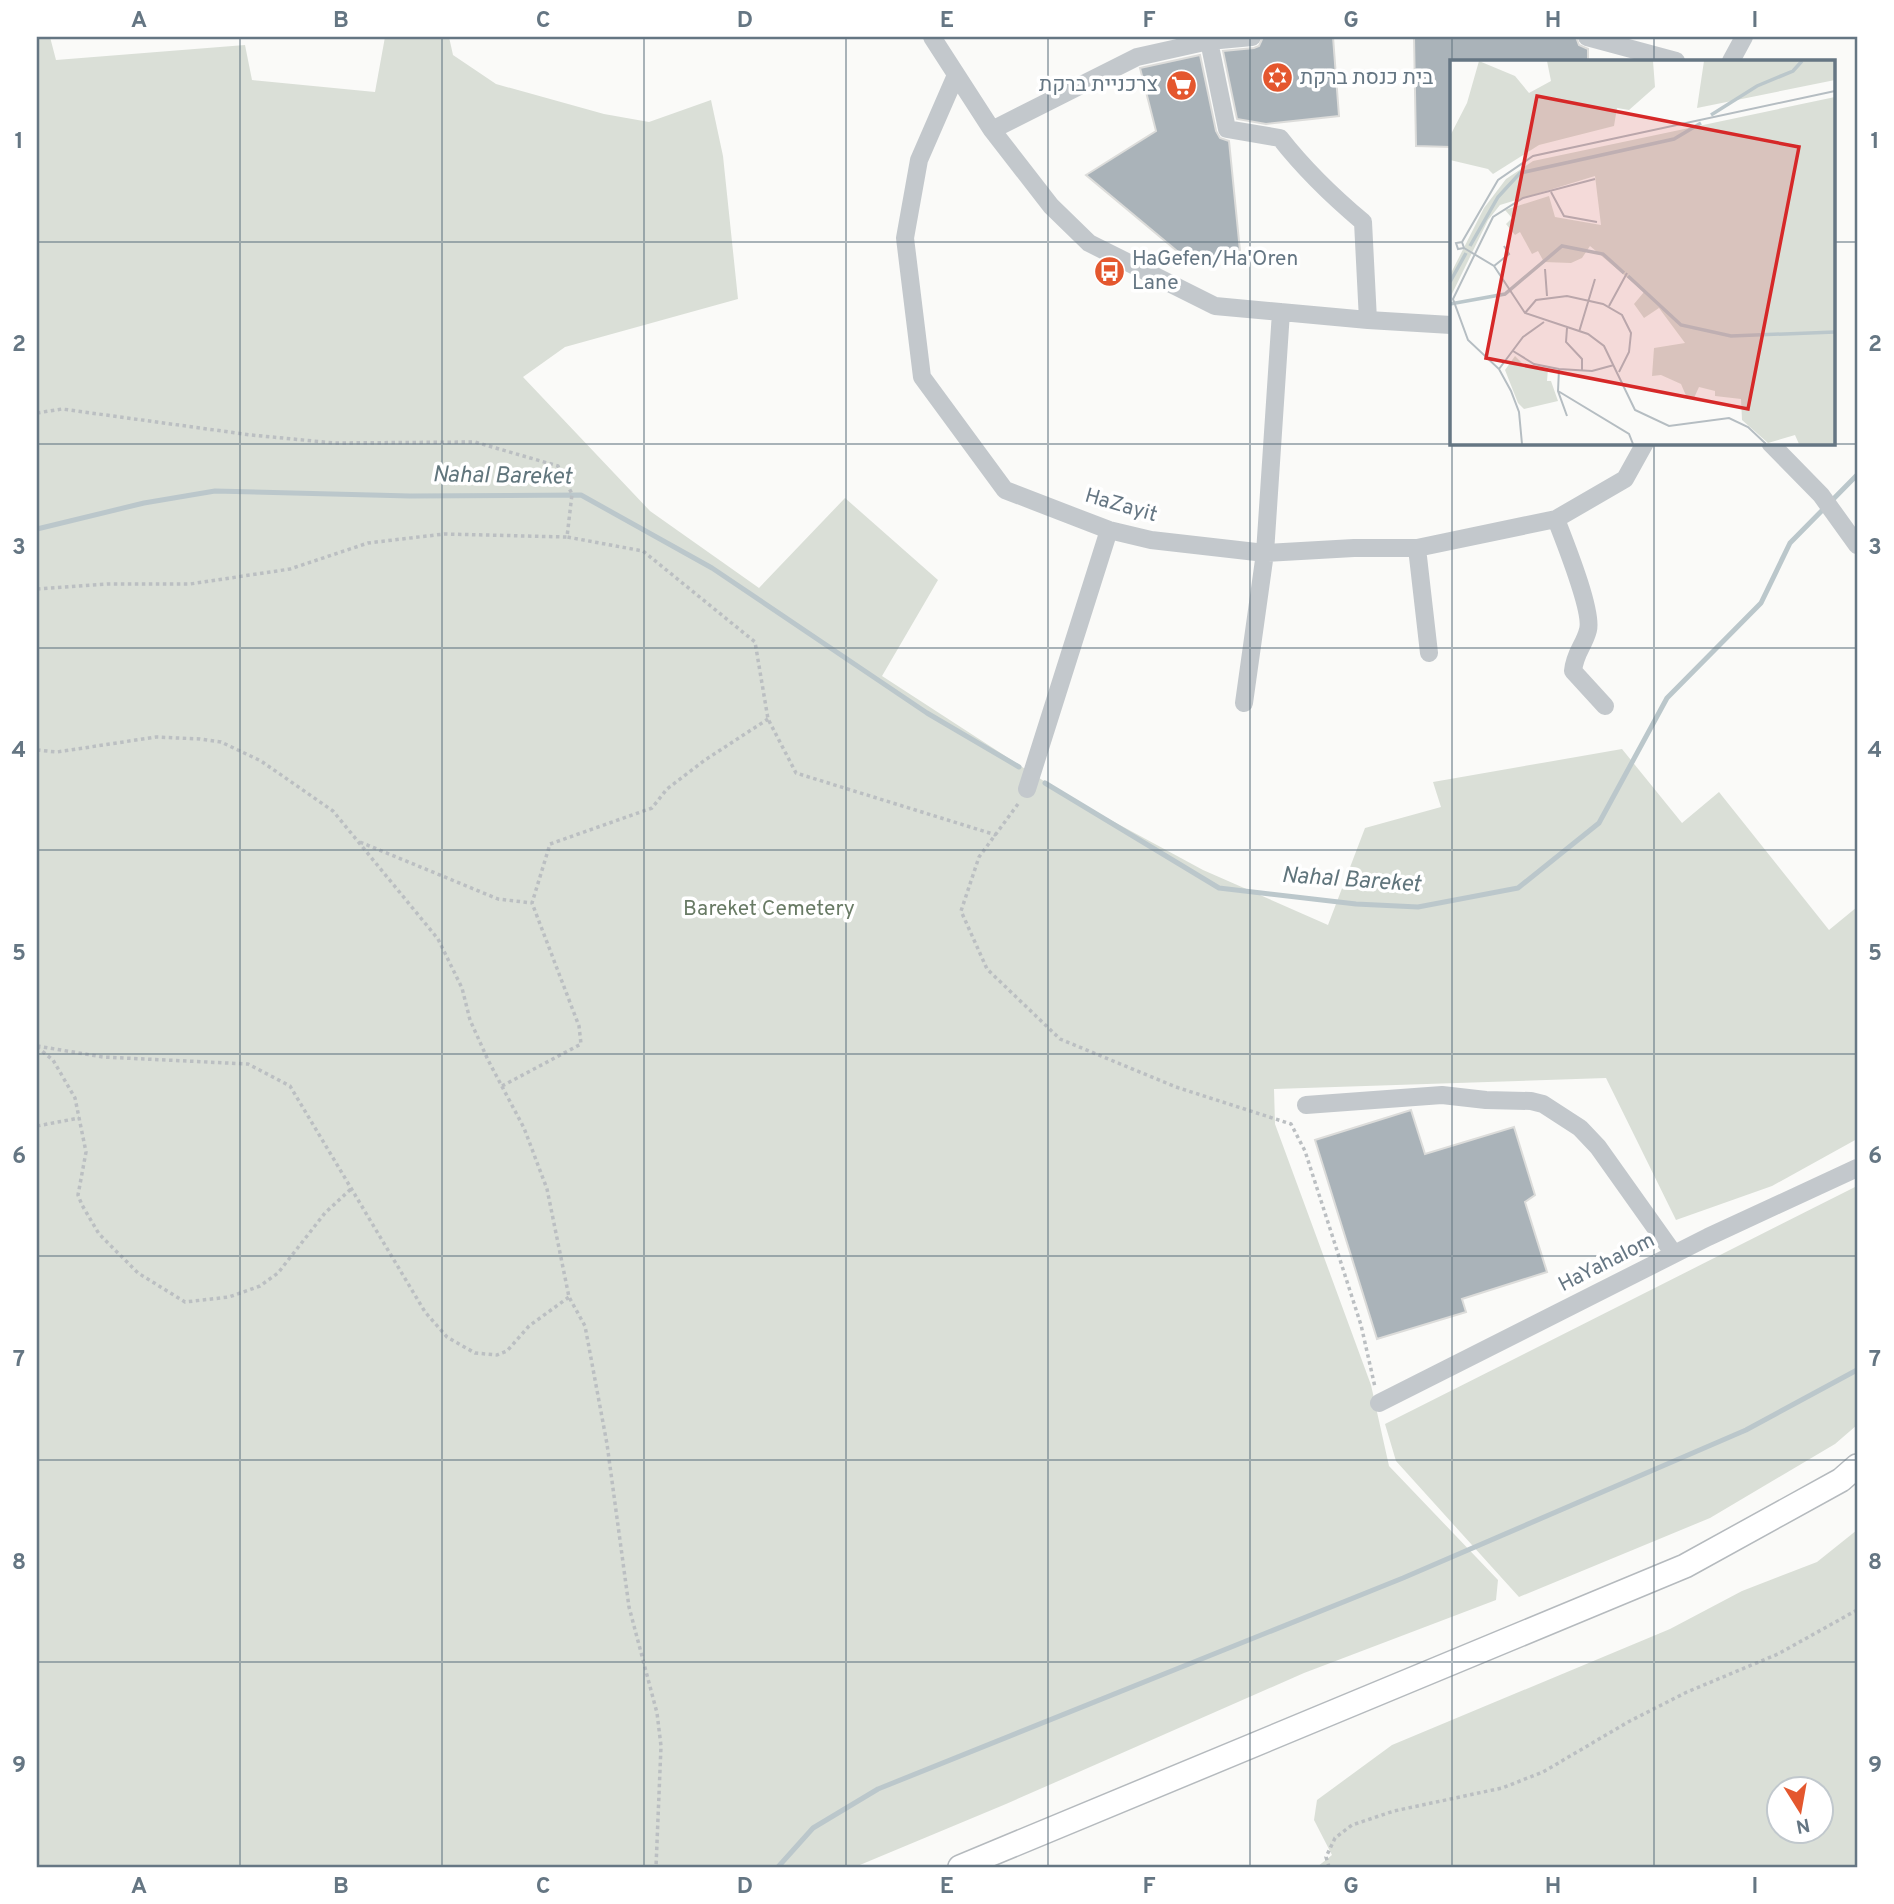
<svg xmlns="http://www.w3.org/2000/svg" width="1894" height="1904" font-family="Overpass,Heebo,sans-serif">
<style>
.green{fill:#dadfd7;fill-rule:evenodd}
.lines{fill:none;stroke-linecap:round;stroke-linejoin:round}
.stream{stroke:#bbc7cb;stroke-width:5}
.building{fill:#aab3b9;stroke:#dcdcda;stroke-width:2}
.major-casing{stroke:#b5babe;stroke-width:26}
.path{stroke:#bbbfc2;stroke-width:3.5;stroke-dasharray:3.5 3.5;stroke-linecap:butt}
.minor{stroke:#c3c8cc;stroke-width:18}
.major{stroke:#fff;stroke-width:23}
.grid{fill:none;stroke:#657683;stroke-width:2;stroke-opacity:0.55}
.labels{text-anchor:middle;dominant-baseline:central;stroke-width:7;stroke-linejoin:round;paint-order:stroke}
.poi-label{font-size:21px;fill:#657683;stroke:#fff;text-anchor:start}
.street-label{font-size:21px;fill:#657683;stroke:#fff}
.park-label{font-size:21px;fill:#687a64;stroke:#fff}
.water-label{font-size:23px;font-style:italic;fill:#60757c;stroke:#fff}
.inset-river{fill:none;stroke:#bbc7cb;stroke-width:3.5}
.inset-road{fill:none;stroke:#b5bdc2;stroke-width:2}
.view{fill:#d62828;fill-opacity:0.15;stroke:#d62828;stroke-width:3.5}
.inset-edge{fill:none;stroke:#657683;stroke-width:3.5}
.neatline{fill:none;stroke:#657683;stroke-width:2.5}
.grid-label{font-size:23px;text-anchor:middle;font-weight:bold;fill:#657683}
</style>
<rect width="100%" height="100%" fill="#fafaf8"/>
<path class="green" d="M 37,37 L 50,37 L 56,60 L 245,45 L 252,80 L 375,92 L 385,37 L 449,37 L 453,55 L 496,84 L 604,114 L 649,122 L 711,100 L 723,156 L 738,299 L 565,347 L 523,377 L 650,511 L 759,588 L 845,498 L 938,580 L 882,676 L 1070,798 L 1203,870 L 1328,925 L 1365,828 L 1441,807 L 1433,782 L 1622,749 L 1682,823 L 1719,792 L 1829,930 L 1857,907 L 1857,1139 L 1772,1186 L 1676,1220 L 1606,1078 L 1274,1089 L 1275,1124 L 1371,1385 L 1389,1466 L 1498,1580 L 1496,1600 L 1304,1673 L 1006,1804 L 855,1867 L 37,1867 Z
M 1857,1186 L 1857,1425 L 1835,1444 L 1710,1518 L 1519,1597 L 1396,1461 L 1385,1424 Z
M 1857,1530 L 1857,1867 L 1317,1867 L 1332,1855 L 1314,1820 L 1317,1800 L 1392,1745 L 1670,1629 L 1742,1591 L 1817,1562 ZM 1820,1788 L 1820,1830 L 1778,1830 L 1778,1788 Z"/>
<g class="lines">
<path class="stream" d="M 37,529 L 144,503 L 215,491 L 410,496 L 581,495 L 712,568 L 927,713 L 1019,767
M 1045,783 L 1219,888 L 1356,904 L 1418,907 L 1518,888 L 1599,823 L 1667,698 L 1761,603 L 1790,543 L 1857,475
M 778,1867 L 813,1828 L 878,1789 L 1403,1578 L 1746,1430 L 1857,1370"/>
</g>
<path class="building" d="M 1263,37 L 1333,37 L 1339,116 L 1266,124 L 1237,119 L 1223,51 L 1254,48 L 1259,46 Z
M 1414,37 L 1576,37 L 1579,45 L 1588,49 L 1588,61 L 1451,61 L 1451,147 L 1416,146 Z
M 1200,55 L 1216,131 L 1220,138 L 1229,141 L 1240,251 L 1189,261 L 1086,175 L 1156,131 L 1140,68 Z
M 1411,1110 L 1425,1154 L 1514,1127 L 1535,1195 L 1525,1202 L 1547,1272 L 1462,1299 L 1466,1312 L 1377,1339 L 1315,1140 Z"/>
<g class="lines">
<defs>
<path id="major" d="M 960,1867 L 1685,1566 L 1841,1480 L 1857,1466"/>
</defs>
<use href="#major" class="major-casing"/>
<path class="path" d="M 37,413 L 62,409 L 251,435 L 334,443 L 475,442 L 558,466 L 572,494 L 567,537 L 643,551 L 755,642 L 768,719 L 796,773 L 996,835
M 37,589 L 108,584 L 190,584 L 290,569 L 368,543 L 444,534 L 567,537
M 37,750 L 57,752 L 156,737 L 200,739 L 221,742 L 261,761 L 333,811 L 438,939 L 462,988 L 470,1020 L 488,1060 L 524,1128 L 547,1189 L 569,1297 L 585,1326 L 607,1444 L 629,1607 L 657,1713 L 661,1746 L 656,1867
M 1018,804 L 979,857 L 961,911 L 987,969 L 1060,1039 L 1176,1087 L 1291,1124 L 1305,1151 L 1361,1325 L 1375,1387
M 360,842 L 498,899 L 532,903
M 37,1046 L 103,1057 L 248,1064 L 290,1086 L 425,1312 L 447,1337 L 475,1353 L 497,1355 L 507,1351 L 529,1326 L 569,1297
M 37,1047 L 53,1060 L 75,1098 L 86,1152 L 78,1195 L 82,1205 L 99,1234 L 138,1273 L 185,1302 L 229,1297 L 260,1286 L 278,1273 L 325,1213 L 352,1188
M 502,1086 L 581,1044 L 579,1026 L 532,903 L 550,844 L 652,808 L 667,789 L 705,760 L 768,719
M 37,1126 L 79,1118
M 1329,1867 L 1326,1857 L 1335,1838 L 1352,1825 L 1394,1811 L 1502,1788 L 1543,1772 L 1628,1722 L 1687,1692 L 1778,1654 L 1857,1610"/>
<path class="minor" d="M 932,37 L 992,130 L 1051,206 L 1089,243 L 1215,306 L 1368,320 L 1451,325
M 1587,37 L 1676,61
M 1209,41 L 1227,129 L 1280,138 C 1305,170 1332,196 1363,222 L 1368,320
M 1731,61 L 1744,37
M 956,75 L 919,160 L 905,238 L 922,377 L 1005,490 L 1109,530 L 1151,540 L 1265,553 L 1354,548 L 1417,548 L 1556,519 L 1625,479 L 1645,443
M 992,130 L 1137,57 L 1209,41 L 1252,37
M 1770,443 L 1821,495 L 1857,545
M 1556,519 C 1564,540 1593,611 1588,630 C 1584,646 1575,652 1573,671 L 1605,706
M 1417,548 L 1429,653
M 1244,703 L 1265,553 L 1281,312
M 1027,789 L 1109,530
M 1306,1105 L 1442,1095 L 1486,1100 L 1531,1101 L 1543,1104 L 1580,1128 L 1598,1147 L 1674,1254
M 1379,1403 L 1708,1237 L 1857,1168"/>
<use href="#major" class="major"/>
</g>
<path class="grid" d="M 240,37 L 240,1867M 442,37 L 442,1867M 644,37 L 644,1867M 846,37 L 846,1867M 1048,37 L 1048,1867M 1250,37 L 1250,1867M 1452,37 L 1452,61M 1654,37 L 1654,61M 37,242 L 1451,242M 1833,242 L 1857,242M 1452,443 L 1452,1867M 1654,443 L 1654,1867M 37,444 L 1857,444M 37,648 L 1857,648M 37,850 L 1857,850M 37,1054 L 1857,1054M 37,1256 L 1857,1256M 37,1460 L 1857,1460M 37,1662 L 1857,1662"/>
<defs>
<symbol id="synagogue-disc" viewBox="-11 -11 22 22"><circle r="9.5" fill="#e4572e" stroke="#fff"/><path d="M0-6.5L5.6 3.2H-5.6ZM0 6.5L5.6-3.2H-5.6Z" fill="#fff"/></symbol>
<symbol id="supermarket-disc" viewBox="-11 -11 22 22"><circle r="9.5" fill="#e4572e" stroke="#fff"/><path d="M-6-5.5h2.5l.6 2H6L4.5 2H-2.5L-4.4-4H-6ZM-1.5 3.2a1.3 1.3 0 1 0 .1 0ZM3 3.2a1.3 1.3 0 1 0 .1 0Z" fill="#fff"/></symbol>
<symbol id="bus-disc" viewBox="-11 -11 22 22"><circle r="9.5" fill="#e4572e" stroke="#fff"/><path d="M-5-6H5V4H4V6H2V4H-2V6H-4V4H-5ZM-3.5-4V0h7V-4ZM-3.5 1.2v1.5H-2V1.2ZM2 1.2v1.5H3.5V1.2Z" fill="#fff"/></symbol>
</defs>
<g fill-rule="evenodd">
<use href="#synagogue-disc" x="1260" y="60" width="35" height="35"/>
<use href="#supermarket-disc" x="1164" y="68" width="35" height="35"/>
<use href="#bus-disc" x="1092" y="254" width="35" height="35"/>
</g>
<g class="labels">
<g class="poi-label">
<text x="1300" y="78">בית כנסת ברקת</text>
<text x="1158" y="85" text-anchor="end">צרכניית ברקת</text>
<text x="1132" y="259">HaGefen/Ha'Oren<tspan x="1132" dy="24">Lane</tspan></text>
</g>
<g class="street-label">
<text transform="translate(1121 506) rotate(16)">HaZayit</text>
<text transform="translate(1607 1263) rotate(-27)">HaYahalom</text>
</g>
<g class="park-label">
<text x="769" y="909">Bareket Cemetery</text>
</g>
<g class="water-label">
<text transform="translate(502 477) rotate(1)">Nahal Bareket</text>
<text transform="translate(1351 881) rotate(4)">Nahal Bareket</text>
</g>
</g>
<g transform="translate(1450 60)">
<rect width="385" height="385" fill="#fafaf8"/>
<path d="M 29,1 L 65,16 L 79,33 L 101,21 L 97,1 L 203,1 L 205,27 L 179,50 L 167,48 L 164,66 L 89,85 L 43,114 L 38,109 L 0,100 L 0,76 L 17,43 ZM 254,1 L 385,1 L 385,20 L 247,48 ZM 385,37 L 385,384 L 349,384 L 345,375 L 318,383 L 292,360 L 291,339 L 265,336 L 265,331 L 249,327 L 244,338 L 237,338 L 231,324 L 211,315 L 202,316 L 204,288 L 235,283 L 209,248 L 194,258 L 184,244 L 194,232 L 140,186 L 132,198 L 121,203 L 94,202 L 88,191 L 82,194 L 70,172 L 65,175 L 56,164 L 62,158 L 55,150 L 99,136 L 105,157 L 151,165 L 145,116 L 50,145 L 38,160 L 0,238 L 0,215 L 34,148 L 56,119 L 83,101 ZM 65,296 L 75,306 L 98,309 L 97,321 L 101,321 L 108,341 L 74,349 L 68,343 L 55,310 Z" fill="#dadfd7"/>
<path class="inset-river" d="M 261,55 L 307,26 L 343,11 L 352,1M 20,186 L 48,137 L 70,113 L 224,79 L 251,63M 178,216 L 231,265 L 281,276 L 385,272M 0,222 L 16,193M 0,244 L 55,234 L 112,186 L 153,194 L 174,213"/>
<path class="inset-road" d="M 101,132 L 114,156 L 147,162M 12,182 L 14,188 L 8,189 L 6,183 L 12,182 L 48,120 L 83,96 L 385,31M 14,188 L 44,206 L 75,253 L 138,274 L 154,286 L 185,350 L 219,366 L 279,358 L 298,367 L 316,384M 44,206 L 59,194 L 54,186M 95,209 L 97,236M 159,246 L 177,213M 75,253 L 86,240 L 117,236 L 153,244 L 172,255 L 181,273 L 179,292 L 169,312M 117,268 L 116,282 L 132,299 L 132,311M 129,272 L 145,219M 63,291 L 84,304 L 109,309 L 142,311 L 164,305M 49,309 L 73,277 L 94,262M 109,309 L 108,331 L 117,356M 108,331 L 179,374 L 183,384M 72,384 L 69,352 L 61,331 L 49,309 L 18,280 L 3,239 L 43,157 L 73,138 L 145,119"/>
<path class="view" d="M 87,36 L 349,87 L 298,349 L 36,298 Z"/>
<rect width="385" height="385" class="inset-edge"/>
</g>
<rect width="1894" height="1904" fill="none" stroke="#ffffff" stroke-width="77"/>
<g transform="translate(1800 1810) rotate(169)"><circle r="33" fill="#ffffff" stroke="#c1c8cd" stroke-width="2"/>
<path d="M0-5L12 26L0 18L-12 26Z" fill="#e4572e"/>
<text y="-10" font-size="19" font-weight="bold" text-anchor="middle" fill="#657683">N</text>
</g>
<rect x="38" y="38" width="1818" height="1828" class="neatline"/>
<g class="grid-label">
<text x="139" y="27">A</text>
<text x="341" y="27">B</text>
<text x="543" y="27">C</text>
<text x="745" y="27">D</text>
<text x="947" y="27">E</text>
<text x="1149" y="27">F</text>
<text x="1351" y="27">G</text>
<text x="1553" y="27">H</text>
<text x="1755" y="27">I</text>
<text x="19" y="148">1</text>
<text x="1875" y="148">1</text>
<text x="19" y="351">2</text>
<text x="1875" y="351">2</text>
<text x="19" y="554">3</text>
<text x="1875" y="554">3</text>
<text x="19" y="757">4</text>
<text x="1875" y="757">4</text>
<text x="19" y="960">5</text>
<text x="1875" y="960">5</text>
<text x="19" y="1163">6</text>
<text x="1875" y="1163">6</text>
<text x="19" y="1366">7</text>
<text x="1875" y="1366">7</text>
<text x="19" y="1569">8</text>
<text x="1875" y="1569">8</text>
<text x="19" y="1772">9</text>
<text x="1875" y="1772">9</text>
<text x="139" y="1893">A</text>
<text x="341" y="1893">B</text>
<text x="543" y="1893">C</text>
<text x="745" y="1893">D</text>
<text x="947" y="1893">E</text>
<text x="1149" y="1893">F</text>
<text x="1351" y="1893">G</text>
<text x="1553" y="1893">H</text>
<text x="1755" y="1893">I</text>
</g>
</svg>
